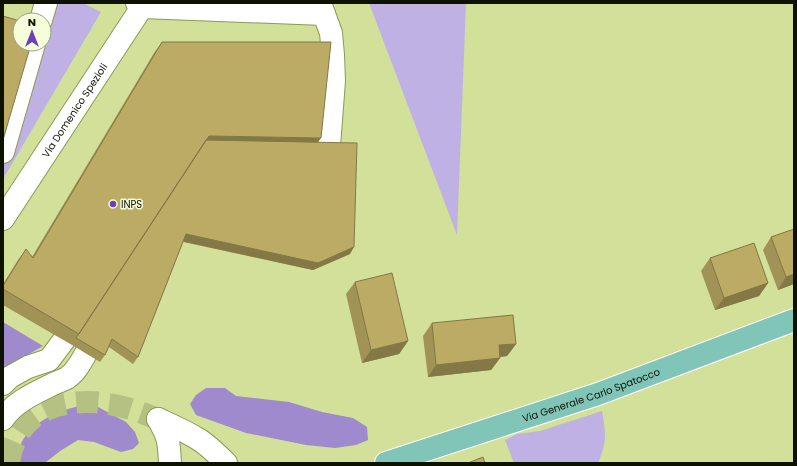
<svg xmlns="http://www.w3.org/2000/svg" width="797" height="466" font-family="Poppins,sans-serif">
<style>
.green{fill:#bfb1e4}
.forest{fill:#9e8acc}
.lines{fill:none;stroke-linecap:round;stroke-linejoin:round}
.minor-tunnel{stroke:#b4c182;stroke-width:22;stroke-dasharray:22 11;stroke-linecap:butt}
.minor-casing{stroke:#8d9955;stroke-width:24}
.major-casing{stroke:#fff;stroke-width:24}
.minor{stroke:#fff;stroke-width:22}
.major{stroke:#81c5b8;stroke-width:22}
.wall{fill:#a19356}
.shaded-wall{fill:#837846}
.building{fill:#bbab64;stroke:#837846}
.poi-dot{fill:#6e3fb7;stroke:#f5fdda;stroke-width:1.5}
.labels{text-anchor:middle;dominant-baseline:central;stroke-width:3;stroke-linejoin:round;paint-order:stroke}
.street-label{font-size:10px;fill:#0d1100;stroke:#f5fdda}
.poi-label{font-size:10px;fill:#0d1100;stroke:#f5fdda;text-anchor:start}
</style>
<rect width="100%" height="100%" fill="#d2e099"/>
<path class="green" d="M 51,3 L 83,3 L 101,12 L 3,179 L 3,162 L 44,44 L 44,27 Z
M 369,3 L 466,3 L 457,235 Z
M 602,411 C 606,434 607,442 598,463 L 514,463 L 505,440 L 517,434 L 540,431 Z"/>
<path class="forest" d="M 3,322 L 43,346 L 29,354 L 3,374 Z
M 206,388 L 225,388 L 236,396 L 289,402 L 322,412 L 353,418 L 367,427 L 368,440 L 356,445 L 335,448 L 306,445 L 246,433 L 196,415 L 190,404 L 196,395 Z
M 82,405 L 98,407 L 126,422 L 135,432 L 139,443 L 133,449 L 121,452 L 94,442 L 78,440 L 60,451 L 46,462 L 20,463 C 20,457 20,450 21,444 C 25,433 42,419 53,415 C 62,410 72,408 82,405 Z"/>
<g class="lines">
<path class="minor-tunnel" d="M 9,463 C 15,420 46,402 87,402 C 94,402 101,402 108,404 C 125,406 142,413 158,419"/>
<defs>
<g id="minor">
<path d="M 320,3 L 331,33 L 333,55 L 334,81 L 327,172"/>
<path d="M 142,7 L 324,14"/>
<path d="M 41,20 L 46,3"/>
<path d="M 3,152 L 34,44"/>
<path id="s1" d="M 3,219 L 142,7 L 137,3"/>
<path d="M 3,384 L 10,377 L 28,367 L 49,360 L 64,340"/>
<path d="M 3,419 C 14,402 35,393 53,384 C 58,382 63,380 67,378 C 76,372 81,362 86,353"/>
<path d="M 158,419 C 171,425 185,431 198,439 C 208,445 217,454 226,463"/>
<path d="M 158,419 C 169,437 169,443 170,463"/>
</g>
<g id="major">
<path id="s2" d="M 386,463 L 598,394 L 794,320"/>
</g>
</defs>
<use href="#minor" class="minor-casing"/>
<use href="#major" class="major-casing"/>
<use href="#minor" class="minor"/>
<use href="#major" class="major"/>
</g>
<path class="wall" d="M 162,42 L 318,142 L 350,254 L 313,270 L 183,242 L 138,357 L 133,364 L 109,347 L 105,355 L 100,362 L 72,345 L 3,305 L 3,284 L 18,260 L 26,249 L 32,257 L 154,53 Z
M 794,229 L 794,284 L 778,290 L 763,250 L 771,237 Z
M 710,258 L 768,283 L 759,296 L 715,310 L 701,271 Z
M 355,282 L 408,341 L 399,354 L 362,363 L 346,294 Z
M 432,323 L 516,344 L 507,356 L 500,357 L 500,358 L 491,370 L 428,377 L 423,336 Z"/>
<path class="shaded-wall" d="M 209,136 L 321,138 L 313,149 L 201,147 Z
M 186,234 L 354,247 L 350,254 L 313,270 L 181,241 Z
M 794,274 L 794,284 L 778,290 L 786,277 Z
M 768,283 L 759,296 L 715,310 L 724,298 Z
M 408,341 L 399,354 L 362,363 L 371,350 Z
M 516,344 L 507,356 L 490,358 L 499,345 Z
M 500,358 L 491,370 L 428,377 L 436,365 Z"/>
<path class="building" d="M 3,16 L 20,21 L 20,44 L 31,44 L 3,140 Z
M 162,42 L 331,42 L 321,138 L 209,136 L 79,334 L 3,289 L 3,286 L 26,249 L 33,258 Z
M 206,140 L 357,143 L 354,247 L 318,263 L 186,234 L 138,357 L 112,339 L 105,355 L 76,338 Z
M 794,229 L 794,274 L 786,277 L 771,237 Z
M 754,243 L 768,283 L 724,298 L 710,258 Z
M 392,273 L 408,341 L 371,350 L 355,282 Z
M 513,315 L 516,344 L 499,345 L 500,358 L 436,365 L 432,323 Z
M 483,457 L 485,463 L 468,463 Z"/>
<circle class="poi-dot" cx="113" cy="204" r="4"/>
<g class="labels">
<g class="street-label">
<text stroke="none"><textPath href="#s1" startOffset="130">Via Domenico Spezioli</textPath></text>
<text stroke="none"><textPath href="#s2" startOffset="216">Via Generale Carlo Spatocco</textPath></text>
</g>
<g class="poi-label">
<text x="121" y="204">INPS</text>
</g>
</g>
<rect width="797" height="466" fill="none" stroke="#0d1100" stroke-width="8"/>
<g transform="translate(32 32)"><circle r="19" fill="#f5fdda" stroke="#989f83"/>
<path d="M0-3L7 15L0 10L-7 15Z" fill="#6e3fb7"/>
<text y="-6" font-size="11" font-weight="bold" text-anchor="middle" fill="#0d1100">N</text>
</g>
</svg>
